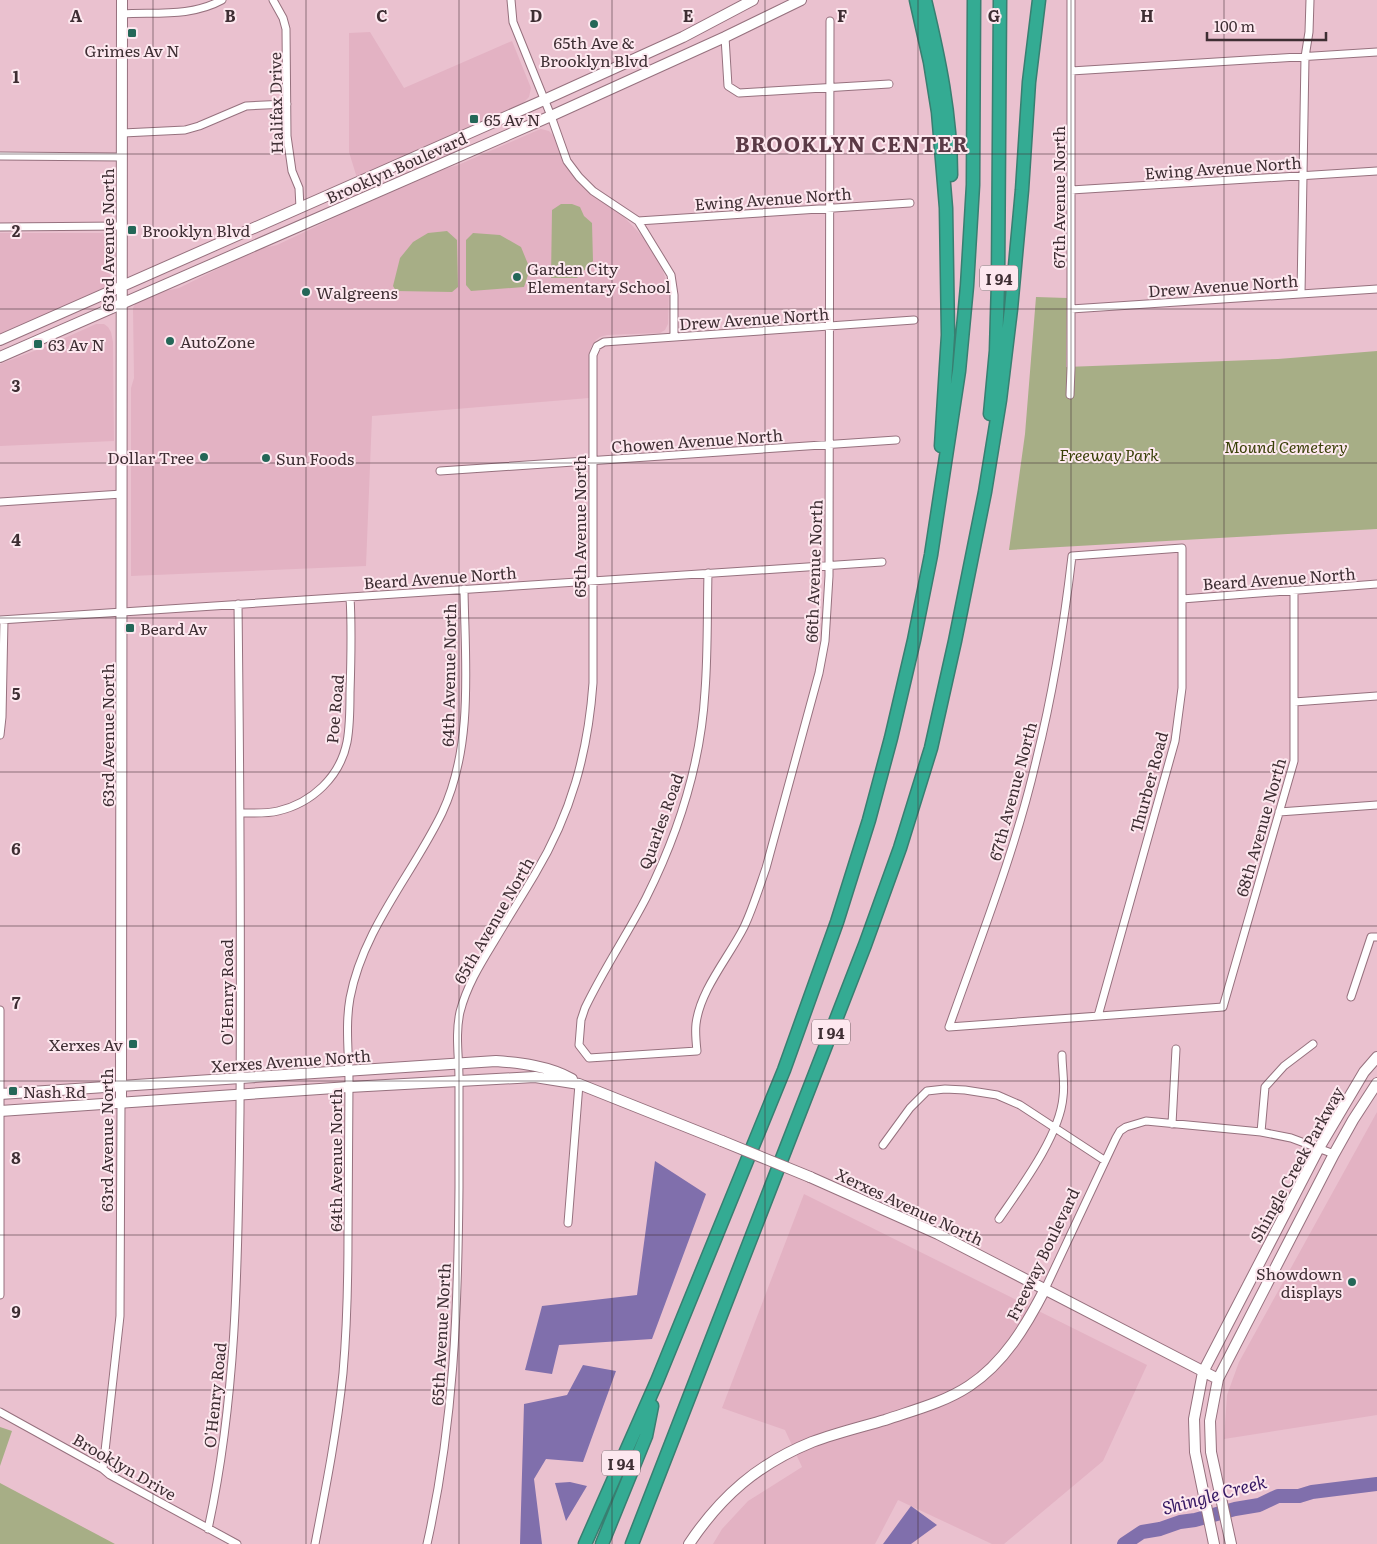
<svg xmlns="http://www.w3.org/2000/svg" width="1377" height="1544" font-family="Literata,serif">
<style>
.built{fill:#e3b2c3}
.green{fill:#a7ae86}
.water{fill:#806fac}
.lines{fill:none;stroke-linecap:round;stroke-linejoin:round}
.river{stroke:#806fac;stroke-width:14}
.street-casing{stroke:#96717e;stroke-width:9}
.secondary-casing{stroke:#96717e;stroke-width:12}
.highway-casing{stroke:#387f71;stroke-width:15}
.street{stroke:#fff;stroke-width:7}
.secondary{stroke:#fff;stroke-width:10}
.highway{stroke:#34ab93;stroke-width:12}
.secondary-bridge-casing{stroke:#96717e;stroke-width:12;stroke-linecap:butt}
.secondary-bridge{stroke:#fff;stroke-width:10}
.grid{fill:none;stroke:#3e2e33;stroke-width:1;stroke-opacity:0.55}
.poi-dot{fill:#246758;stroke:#fde8ef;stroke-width:2}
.labels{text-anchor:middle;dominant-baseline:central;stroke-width:4;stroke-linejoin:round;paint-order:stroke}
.shield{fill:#fde8ef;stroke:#77666b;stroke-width:1}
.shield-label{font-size:15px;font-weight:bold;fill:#3e2e33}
.poi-label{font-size:16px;fill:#3e2e33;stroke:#fde8ef;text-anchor:start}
.street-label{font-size:16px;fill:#3e2e33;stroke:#fde8ef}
.park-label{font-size:16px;font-style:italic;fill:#393f07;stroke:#fde8ef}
.water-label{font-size:18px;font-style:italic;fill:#361964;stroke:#fde8ef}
.district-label{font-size:21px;font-weight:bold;letter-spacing:1px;fill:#5b3a46;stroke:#fde8ef}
.grid-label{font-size:16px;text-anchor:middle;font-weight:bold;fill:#3e2e33;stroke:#fde8ef;stroke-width:4;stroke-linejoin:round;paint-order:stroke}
</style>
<rect width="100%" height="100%" fill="#eac1cf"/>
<path class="built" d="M 370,32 L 404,88 L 512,41 L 531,88 L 529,97 L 520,106 L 357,178 L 349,152 L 349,33 Z
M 541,129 L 549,131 L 554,136 L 562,156 L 586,186 L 624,217 L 645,239 L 661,266 L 669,288 L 668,324 L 665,330 L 660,333 L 607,335 L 600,337 L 596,340 L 591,347 L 589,354 L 589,398 L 372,416 L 366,566 L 131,576 L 131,388 L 134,378 L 133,308 L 135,304 L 164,291 L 179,288 L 256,250 L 277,245 L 427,174 L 458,165 L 538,130 Z
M 0,233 L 107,233 L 113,235 L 114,241 L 110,248 L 110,279 L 109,285 L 104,290 L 0,335 Z
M 96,324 L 104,324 L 108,327 L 111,332 L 113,342 L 114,441 L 0,446 L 0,364 L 47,346 Z
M 1377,1112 L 1377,1415 L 1224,1439 L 1227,1395 L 1239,1362 Z
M 804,1194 L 1147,1365 L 1103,1461 L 1004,1544 L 992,1544 L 898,1500 L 875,1544 L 713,1544 L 722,1529 L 748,1501 L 802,1467 L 785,1430 L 722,1408 Z"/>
<path class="green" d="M 561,204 L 572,204 L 580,207 L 584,216 L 592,223 L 593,261 L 577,278 L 551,278 L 552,210 Z
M 447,231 L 457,240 L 458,287 L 452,292 L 396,291 L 393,286 L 400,258 L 413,242 L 428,233 Z
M 473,233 L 500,235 L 521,247 L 530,269 L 524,287 L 471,291 L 466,285 L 466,240 Z
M 1036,297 L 1067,298 L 1066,367 L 1278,359 L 1377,351 L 1377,529 L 1009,550 L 1025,434 Z
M 0,1427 L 12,1431 L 0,1466 Z
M 0,1483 L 115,1544 L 0,1544 Z"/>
<path class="water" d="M 655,1161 L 706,1194 L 652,1339 L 559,1345 L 552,1374 L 525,1370 L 542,1306 L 637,1295 Z
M 583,1365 L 616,1371 L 583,1462 L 546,1459 L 534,1479 L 542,1544 L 520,1544 L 524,1404 L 567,1395 Z
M 570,1482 L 587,1486 L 566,1521 L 555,1483 Z
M 911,1506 L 937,1525 L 911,1544 L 883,1544 Z"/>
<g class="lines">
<path class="river" d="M 1124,1544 L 1142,1532 L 1160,1529 L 1180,1522 L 1195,1520 L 1235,1509 L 1259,1505 L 1278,1496 L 1299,1496 L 1312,1492 L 1377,1484"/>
<defs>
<path id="street" d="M 273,0 L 283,18 L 286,29 L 287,136 L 292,171 L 299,188 L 300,208
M 511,0 L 513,22 L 551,116 L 567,161 L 579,177 L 593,191 L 638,221 L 671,275 L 674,295 L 674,337
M 122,14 C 156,12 191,17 222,0
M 725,37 L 728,86 L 739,93 L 889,84
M 1071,71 L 1377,52
M 123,133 L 185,130 L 199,126 L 246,106 L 287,104
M 0,156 L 122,157
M 1071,190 L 1377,171
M 638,221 L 910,203
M 0,227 L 122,226
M 1301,294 L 1305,57 L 1309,32 L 1310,0
M 1071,309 L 1377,289
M 1070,395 L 1071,368 L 1071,0
M 440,471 L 896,440
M 0,502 L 122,494
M 708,573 C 707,612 708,652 705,691 C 701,763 678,834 646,898 C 627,935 603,970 585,1008 L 581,1020 L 579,1045 L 589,1058 L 697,1051 C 696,1042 695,1033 696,1024 C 700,990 729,957 744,927 C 753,908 759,888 766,868 L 819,673 L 825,641 L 829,576 L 830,21
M 1182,599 L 1377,584
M 0,620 L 882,562
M 1294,702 L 1377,696
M 0,735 L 2,717 L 4,620
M 1279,812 L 1377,805
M 240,813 C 252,813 266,814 278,811 C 312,803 340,777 347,742 C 350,726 350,709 350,693 C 351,661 352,629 350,597
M 1351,997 L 1371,937 L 1377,937
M 0,1010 L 0,1295
M 1098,1016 L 1175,741 L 1182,688 L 1182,548 L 1072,556 C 1064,625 1053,693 1036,761 C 1015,852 980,939 949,1027 L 1223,1007 L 1294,761 L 1294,591
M 1172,1124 L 1176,1049
M 1261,1132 L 1265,1087 L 1284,1066 L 1313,1044
M 883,1145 L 910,1108 L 927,1091 L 945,1089 L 965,1090 L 997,1095 L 1020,1105 L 1104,1160
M 999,1219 C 1021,1187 1060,1135 1063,1097 C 1065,1083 1062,1068 1062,1055
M 568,1223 L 579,1084
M 1045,1289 L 1116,1138 L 1120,1131 L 1126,1127 L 1146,1121 L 1261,1132 L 1291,1138 L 1334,1154
M 0,1412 L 103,1469 L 110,1475 L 237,1544
M 103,1469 L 120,1316 L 121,1102
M 208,1529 C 238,1392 238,1251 240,1112 C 241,942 240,773 238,604
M 315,1544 C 326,1487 337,1431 343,1373 C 347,1327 348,1281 348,1235 C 348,1184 349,1133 349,1082 C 349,1054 345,1026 350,998 C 363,929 412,875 442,813 C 474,745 465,663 464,589
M 427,1544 C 454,1424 458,1309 459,1187 C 459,1151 459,1115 459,1079 C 459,1056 455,1035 460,1012 C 467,985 481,963 495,940 C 508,918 522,896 535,874 C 571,814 588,753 593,683 L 593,355 L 597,346 L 604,342 L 914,320"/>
<path id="secondary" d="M 0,340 L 544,100 L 683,37 L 753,0
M 0,357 L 551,116 L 725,37 L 801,0
M 0,1094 L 496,1061 C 521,1063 549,1066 572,1079
M 121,1102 L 122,0
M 0,1111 L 349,1087 L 535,1077 L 579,1084 L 722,1141
M 810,1177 L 938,1234 L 1218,1379
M 689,1544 C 721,1496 758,1464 812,1442 C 836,1433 861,1427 885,1420 C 914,1410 943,1403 969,1386 C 1004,1363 1026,1326 1045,1289
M 1214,1544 L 1195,1452 L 1194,1419 L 1203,1372 L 1319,1148 L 1364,1072 L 1377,1057
M 1231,1544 L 1211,1452 L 1210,1421 L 1218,1379 L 1334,1154 L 1353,1120 L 1377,1083"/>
<path id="highway" d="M 916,0 L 930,62 L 938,112 L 946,208 L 948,335 L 941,446
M 925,0 C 939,58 951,115 951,175
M 990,414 L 996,351 L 998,281 L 1000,0
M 585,1544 L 657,1381 L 784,1070 L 837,922 L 869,820 L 891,738 L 914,640 L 931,555 L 959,371 L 967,286 L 973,185 L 974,0
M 602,1544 L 646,1436 L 652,1406
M 632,1544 L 865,945 L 900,848 L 931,748 L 955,641 L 985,492 L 1000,400 L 1011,309 L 1022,190 L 1029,82 L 1039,0"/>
</defs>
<use href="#street" class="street-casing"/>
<use href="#secondary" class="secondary-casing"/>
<use href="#highway" class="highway-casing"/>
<use href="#street" class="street"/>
<use href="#secondary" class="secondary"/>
<use href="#highway" class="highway"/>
<defs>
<path id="secondary-bridge" d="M 722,1141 L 810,1177"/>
</defs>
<use href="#secondary-bridge" class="secondary-bridge-casing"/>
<use href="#secondary-bridge" class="secondary-bridge"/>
</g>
<path class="grid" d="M 153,0 L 153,1544M 306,0 L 306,1544M 459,0 L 459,1544M 612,0 L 612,1544M 765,0 L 765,1544M 918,0 L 918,1544M 1071,0 L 1071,1544M 1224,0 L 1224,1544M 0,154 L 1377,154M 0,309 L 1377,309M 0,463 L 1377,463M 0,618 L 1377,618M 0,772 L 1377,772M 0,926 L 1377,926M 0,1081 L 1377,1081M 0,1235 L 1377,1235M 0,1390 L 1377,1390"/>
<g class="poi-dot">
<circle cx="594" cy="24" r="5"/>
<rect x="127" y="28" width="10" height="10" rx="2.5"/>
<rect x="469" y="114" width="10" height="10" rx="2.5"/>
<rect x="127" y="225" width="10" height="10" rx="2.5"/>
<circle cx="517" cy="277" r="5"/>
<circle cx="306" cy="292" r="5"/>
<circle cx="170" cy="341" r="5"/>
<rect x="33" y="339" width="10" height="10" rx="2.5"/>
<circle cx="204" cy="457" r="5"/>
<circle cx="266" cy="458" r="5"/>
<rect x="125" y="623" width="10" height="10" rx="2.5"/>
<rect x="128" y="1039" width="10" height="10" rx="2.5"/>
<rect x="8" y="1086" width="10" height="10" rx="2.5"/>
<circle cx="1352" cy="1282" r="5"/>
</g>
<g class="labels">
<g class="shield">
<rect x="980" y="265.5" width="38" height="25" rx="4"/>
<rect x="812" y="1019.5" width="38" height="25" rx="4"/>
<rect x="602" y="1450.5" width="38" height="25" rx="4"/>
</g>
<g class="shield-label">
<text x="999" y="278">I 94</text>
<text x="831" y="1032">I 94</text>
<text x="621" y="1463">I 94</text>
</g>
<g class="poi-label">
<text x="594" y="42" text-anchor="middle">65th Ave &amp;<tspan x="594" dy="18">Brooklyn Blvd</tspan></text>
<text x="132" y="50" text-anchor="middle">Grimes Av N</text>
<text x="484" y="119">65 Av N</text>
<text x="142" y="230">Brooklyn Blvd</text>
<text x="527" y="268">Garden City<tspan x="527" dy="18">Elementary School</tspan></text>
<text x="316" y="292">Walgreens</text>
<text x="180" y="341">AutoZone</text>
<text x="48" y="344">63 Av N</text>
<text x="194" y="457" text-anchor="end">Dollar Tree</text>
<text x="276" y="458">Sun Foods</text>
<text x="140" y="628">Beard Av</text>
<text x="123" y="1044" text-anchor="end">Xerxes Av</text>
<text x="23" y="1091">Nash Rd</text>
<text x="1342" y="1273" text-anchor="end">Showdown<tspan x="1342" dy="18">displays</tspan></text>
</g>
<g class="street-label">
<text transform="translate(275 103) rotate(-91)">Halifax Drive</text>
<text transform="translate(396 167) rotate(-24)">Brooklyn Boulevard</text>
<text transform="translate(1223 167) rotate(-4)">Ewing Avenue North</text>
<text transform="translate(1058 197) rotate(-90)">67th Avenue North</text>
<text transform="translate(773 198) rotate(-4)">Ewing Avenue North</text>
<text transform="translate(107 240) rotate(-90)">63rd Avenue North</text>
<text transform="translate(1223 285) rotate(-4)">Drew Avenue North</text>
<text transform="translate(754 318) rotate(-4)">Drew Avenue North</text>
<text transform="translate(697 440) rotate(-4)">Chowen Avenue North</text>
<text transform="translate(579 526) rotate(-90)">65th Avenue North</text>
<text transform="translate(813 571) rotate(-88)">66th Avenue North</text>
<text transform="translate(440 577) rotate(-4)">Beard Avenue North</text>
<text transform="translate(1279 578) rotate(-4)">Beard Avenue North</text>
<text transform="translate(448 675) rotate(-89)">64th Avenue North</text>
<text transform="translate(334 709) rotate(-85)">Poe Road</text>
<text transform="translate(107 735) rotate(-90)">63rd Avenue North</text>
<text transform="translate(1148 782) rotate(-75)">Thurber Road</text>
<text transform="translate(1012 791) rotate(-75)">67th Avenue North</text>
<text transform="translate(660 821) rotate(-70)">Quarles Road</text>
<text transform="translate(1260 827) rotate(-74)">68th Avenue North</text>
<text transform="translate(493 920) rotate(-60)">65th Avenue North</text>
<text transform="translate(226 992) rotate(-90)">O'Henry Road</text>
<text transform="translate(291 1060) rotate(-4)">Xerxes Avenue North</text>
<text transform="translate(106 1140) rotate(-90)">63rd Avenue North</text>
<text transform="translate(335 1160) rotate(-90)">64th Avenue North</text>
<text transform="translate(1296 1164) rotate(-61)">Shingle Creek Parkway</text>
<text transform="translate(910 1206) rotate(25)">Xerxes Avenue North</text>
<text transform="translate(1042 1254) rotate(-64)">Freeway Boulevard</text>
<text transform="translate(440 1334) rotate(-87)">65th Avenue North</text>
<text transform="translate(214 1395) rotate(-84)">O'Henry Road</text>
<text transform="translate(125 1466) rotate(30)">Brooklyn Drive</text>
</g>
<g class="park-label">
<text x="1286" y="446">Mound Cemetery</text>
<text x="1109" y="454">Freeway Park</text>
</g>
<g class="water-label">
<text transform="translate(1214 1494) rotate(-15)">Shingle Creek</text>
</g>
<g class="district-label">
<text x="852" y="142">BROOKLYN CENTER</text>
</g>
</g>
<g class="grid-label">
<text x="76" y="22">A</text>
<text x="230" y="22">B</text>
<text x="382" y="22">C</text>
<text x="536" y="22">D</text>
<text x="688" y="22">E</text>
<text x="842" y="22">F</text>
<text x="994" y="22">G</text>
<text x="1147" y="22">H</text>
<text x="16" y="83">1</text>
<text x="16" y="237">2</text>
<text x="16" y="392">3</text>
<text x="16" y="546">4</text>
<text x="16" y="700">5</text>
<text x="16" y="855">6</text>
<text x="16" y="1009">7</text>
<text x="16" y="1164">8</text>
<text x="16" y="1318">9</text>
</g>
<path d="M1207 32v8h119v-8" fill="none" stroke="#3e2e33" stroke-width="2.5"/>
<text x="1214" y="32" font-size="15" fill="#3e2e33" stroke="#fde8ef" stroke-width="4" paint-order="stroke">100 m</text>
</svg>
